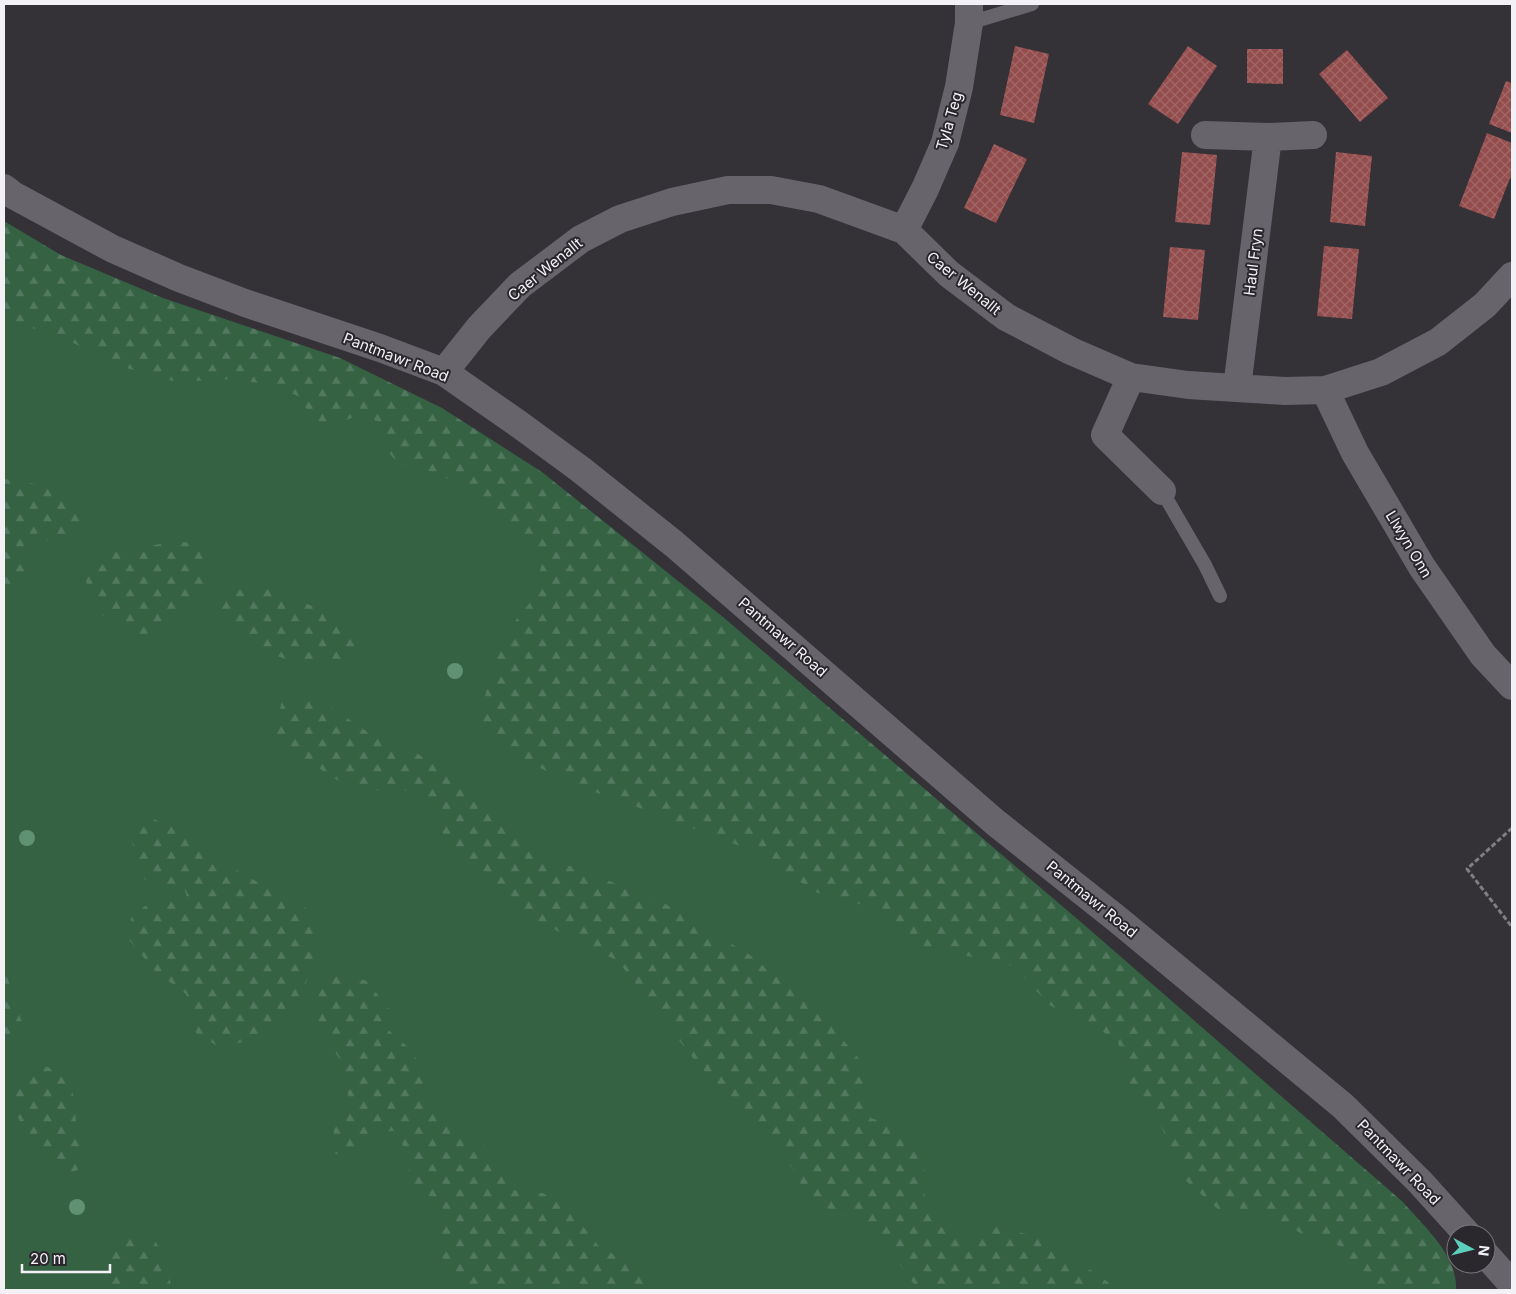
<svg xmlns="http://www.w3.org/2000/svg" width="1516" height="1294" font-family="Inter,sans-serif">
<style>
.grass{fill:#346243}
.forest{fill:url(#forest-firs)}
.building{fill:url(#building-cross-hatch)}
.lines{fill:none;stroke-linecap:round;stroke-linejoin:round}
.path{stroke:#807e83;stroke-width:3;stroke-dasharray:5 2.5;stroke-linecap:butt}
.service{stroke:#68646c;stroke-width:14}
.minor{stroke:#68646c;stroke-width:28}
.tertiary{stroke:#68646c;stroke-width:28}
.tree{fill:#609172}
.labels{text-anchor:middle;dominant-baseline:central;stroke-width:4;stroke-linejoin:round;paint-order:stroke}
.street-label{font-size:15px;fill:#f3f1f5;stroke:#2a272d}
</style>
<defs>
<pattern id="forest-firs" width="22" height="20" patternUnits="userSpaceOnUse" patternTransform="scale(1.25)"><rect width="22" height="20" fill="#346243"/><path d="M5 1l3.5 6h-7zM16 11l3.5 6h-7z" fill="#52795f"/></pattern>
<pattern id="building-cross-hatch" width="8" height="8" patternUnits="userSpaceOnUse" patternTransform="scale(1.25)"><rect width="8" height="8" fill="#934d4d"/><path d="M0 0l8 8M0 8l8-8" fill="none" stroke="#a36767"/></pattern>
</defs>
<rect width="100%" height="100%" fill="#343137"/>
<path class="grass" d="M 4,251 L 379,404 L 1426,1290 L 4,1290 Z"/>
<path class="forest" d="M 4,221 L 61,255 L 163,298 L 340,358 L 442,408 L 542,472 L 723,617 L 1082,923 L 1403,1202 C 1424,1227 1458,1255 1456,1290 L 1367,1290 L 1367,1287 L 1340,1246 L 1302,1234 L 1267,1213 L 1221,1212 L 1185,1180 L 1161,1126 L 1131,1087 L 1118,1042 L 1090,1023 L 1051,1006 L 1013,966 L 921,946 L 870,907 L 818,893 L 745,848 L 651,812 L 575,785 L 520,758 L 481,726 L 486,691 L 503,636 L 533,599 L 541,567 L 531,540 L 484,498 L 437,473 L 398,463 L 382,445 L 378,422 L 363,413 L 332,426 L 314,424 L 300,397 L 274,385 L 230,379 L 177,382 L 123,367 L 63,338 L 4,319 Z
M 4,479 L 36,484 L 72,497 L 85,517 L 76,538 L 52,541 L 31,536 L 22,549 L 29,565 L 24,582 L 4,593 Z
M 171,541 L 195,543 L 207,560 L 203,592 L 176,620 L 154,634 L 135,634 L 110,623 L 92,604 L 86,581 L 92,561 L 114,552 L 143,548 Z
M 259,586 L 326,611 L 354,629 L 358,649 L 345,662 L 298,664 L 254,647 L 212,607 C 226,587 236,587 259,586 Z
M 316,697 L 375,737 L 415,752 L 459,781 L 507,830 L 554,860 L 659,900 L 750,955 L 820,1012 L 864,1065 L 871,1118 L 901,1129 L 924,1160 L 925,1203 L 938,1226 L 970,1238 L 997,1227 L 1044,1238 L 1108,1282 L 1114,1290 L 918,1290 L 872,1225 L 809,1201 L 793,1169 L 762,1125 L 699,1066 L 618,961 L 535,920 L 454,857 L 429,803 L 401,788 L 359,792 L 332,777 L 273,737 L 282,701 Z
M 150,818 L 182,829 L 230,866 L 271,890 L 309,910 L 317,949 L 303,992 L 285,1024 L 248,1041 L 219,1047 L 196,1033 L 186,994 L 155,971 L 130,941 L 131,918 L 145,906 L 187,899 L 185,890 L 145,880 L 126,825 Z
M 4,967 L 22,1023 L 16,1040 L 4,1044 Z
M 336,972 L 367,981 L 389,1009 L 387,1029 L 408,1047 L 427,1074 L 427,1100 L 441,1123 L 483,1144 L 496,1168 L 512,1190 L 543,1193 L 571,1211 L 601,1249 L 630,1260 L 648,1290 L 482,1290 L 481,1288 L 441,1275 L 439,1242 L 447,1213 L 432,1197 L 408,1186 L 409,1156 L 394,1131 L 373,1132 L 354,1158 L 333,1153 L 334,1128 L 349,1099 L 341,1061 L 310,1015 L 321,987 Z
M 39,1065 L 59,1070 L 73,1093 L 78,1140 L 84,1167 L 66,1175 L 51,1168 L 29,1137 L 7,1099 L 12,1076 Z
M 132,1233 L 153,1237 L 165,1258 L 172,1290 L 113,1290 L 107,1269 L 112,1247 Z"/>
<path class="building" d="M 1015,46 L 1049,54 L 1034,123 L 1000,115 Z
M 1188,46 L 1217,66 L 1178,124 L 1148,104 Z
M 1247,49 L 1283,49 L 1283,84 L 1247,83 Z
M 1347,50 L 1388,98 L 1360,122 L 1319,74 Z
M 1506,81 L 1512,83 L 1512,133 L 1489,124 Z
M 1487,133 L 1512,143 L 1512,179 L 1510,178 L 1494,219 L 1459,206 Z
M 994,144 L 1027,159 L 996,223 L 964,208 Z
M 1182,152 L 1217,155 L 1210,225 L 1175,222 Z
M 1336,152 L 1372,156 L 1365,226 L 1330,222 Z
M 1324,246 L 1359,249 L 1352,319 L 1317,316 Z
M 1170,247 L 1205,250 L 1198,320 L 1163,317 Z"/>
<g class="lines">
<path class="path" d="M 1512,828 L 1467,869 L 1512,927"/>
<path class="service" d="M 969,23 L 1032,4
M 1162,491 L 1205,565 L 1220,596"/>
<path class="minor" d="M 1205,135 L 1268,137 L 1313,135
M 904,230 L 925,189 L 945,143 L 959,87 L 969,23 L 969,4
M 444,372 L 479,328 L 520,285 L 581,239 L 620,219 L 672,202 L 728,190 L 771,190 L 819,199 L 904,230 L 949,274 L 1006,317 L 1071,351 L 1131,377 L 1188,385 L 1285,391 L 1325,390 L 1381,372 L 1438,342 L 1485,305 L 1512,276
M 1131,377 L 1105,435 L 1162,491
M 1237,388 L 1268,137
M 1325,390 L 1355,453 L 1422,567 L 1483,655 L 1512,686"/>
<path class="tertiary" d="M 4,188 L 13,195 L 113,249 L 179,278 L 245,303 L 380,348 L 444,372 L 520,425 L 580,469 L 674,544 L 996,823 L 1117,919 L 1343,1106 L 1420,1182 L 1467,1234
M 1486,1255 L 1512,1284"/>
</g>
<g class="tree">
<circle cx="455" cy="671" r="8"/>
<circle cx="27" cy="838" r="8"/>
<circle cx="77" cy="1207" r="8"/>
</g>
<g class="labels">
<g class="street-label">
<text transform="translate(949 121) rotate(-74)">Tyla Teg</text>
<text transform="translate(1253 262) rotate(-83)">Haul Fryn</text>
<text transform="translate(545 269) rotate(-39)">Caer Wenallt</text>
<text transform="translate(964 283) rotate(39)">Caer Wenallt</text>
<text transform="translate(396 357) rotate(21)">Pantmawr Road</text>
<text transform="translate(1409 544) rotate(59)">Llwyn Onn</text>
<text transform="translate(783 637) rotate(41)">Pantmawr Road</text>
<text transform="translate(1092 899) rotate(39)">Pantmawr Road</text>
<text transform="translate(1399 1162) rotate(46)">Pantmawr Road</text>
</g>
</g>
<rect width="1516" height="1294" fill="none" stroke="#f3f1f5" stroke-width="10"/>
<g transform="translate(1471 1249) rotate(97)"><circle r="24" fill="#2a272d" stroke="#7a787d"/>
<path d="M0-4L9 19L0 12L-9 19Z" fill="#5bcebc"/>
<text y="-8" font-size="14" font-weight="bold" text-anchor="middle" fill="#f3f1f5">N</text>
</g>
<path d="M22 1264v8h88v-8" fill="none" stroke="#f3f1f5" stroke-width="2.5"/>
<text x="30" y="1264" font-size="15" fill="#f3f1f5" stroke="#2a272d" stroke-width="4" paint-order="stroke">20 m</text>
</svg>
